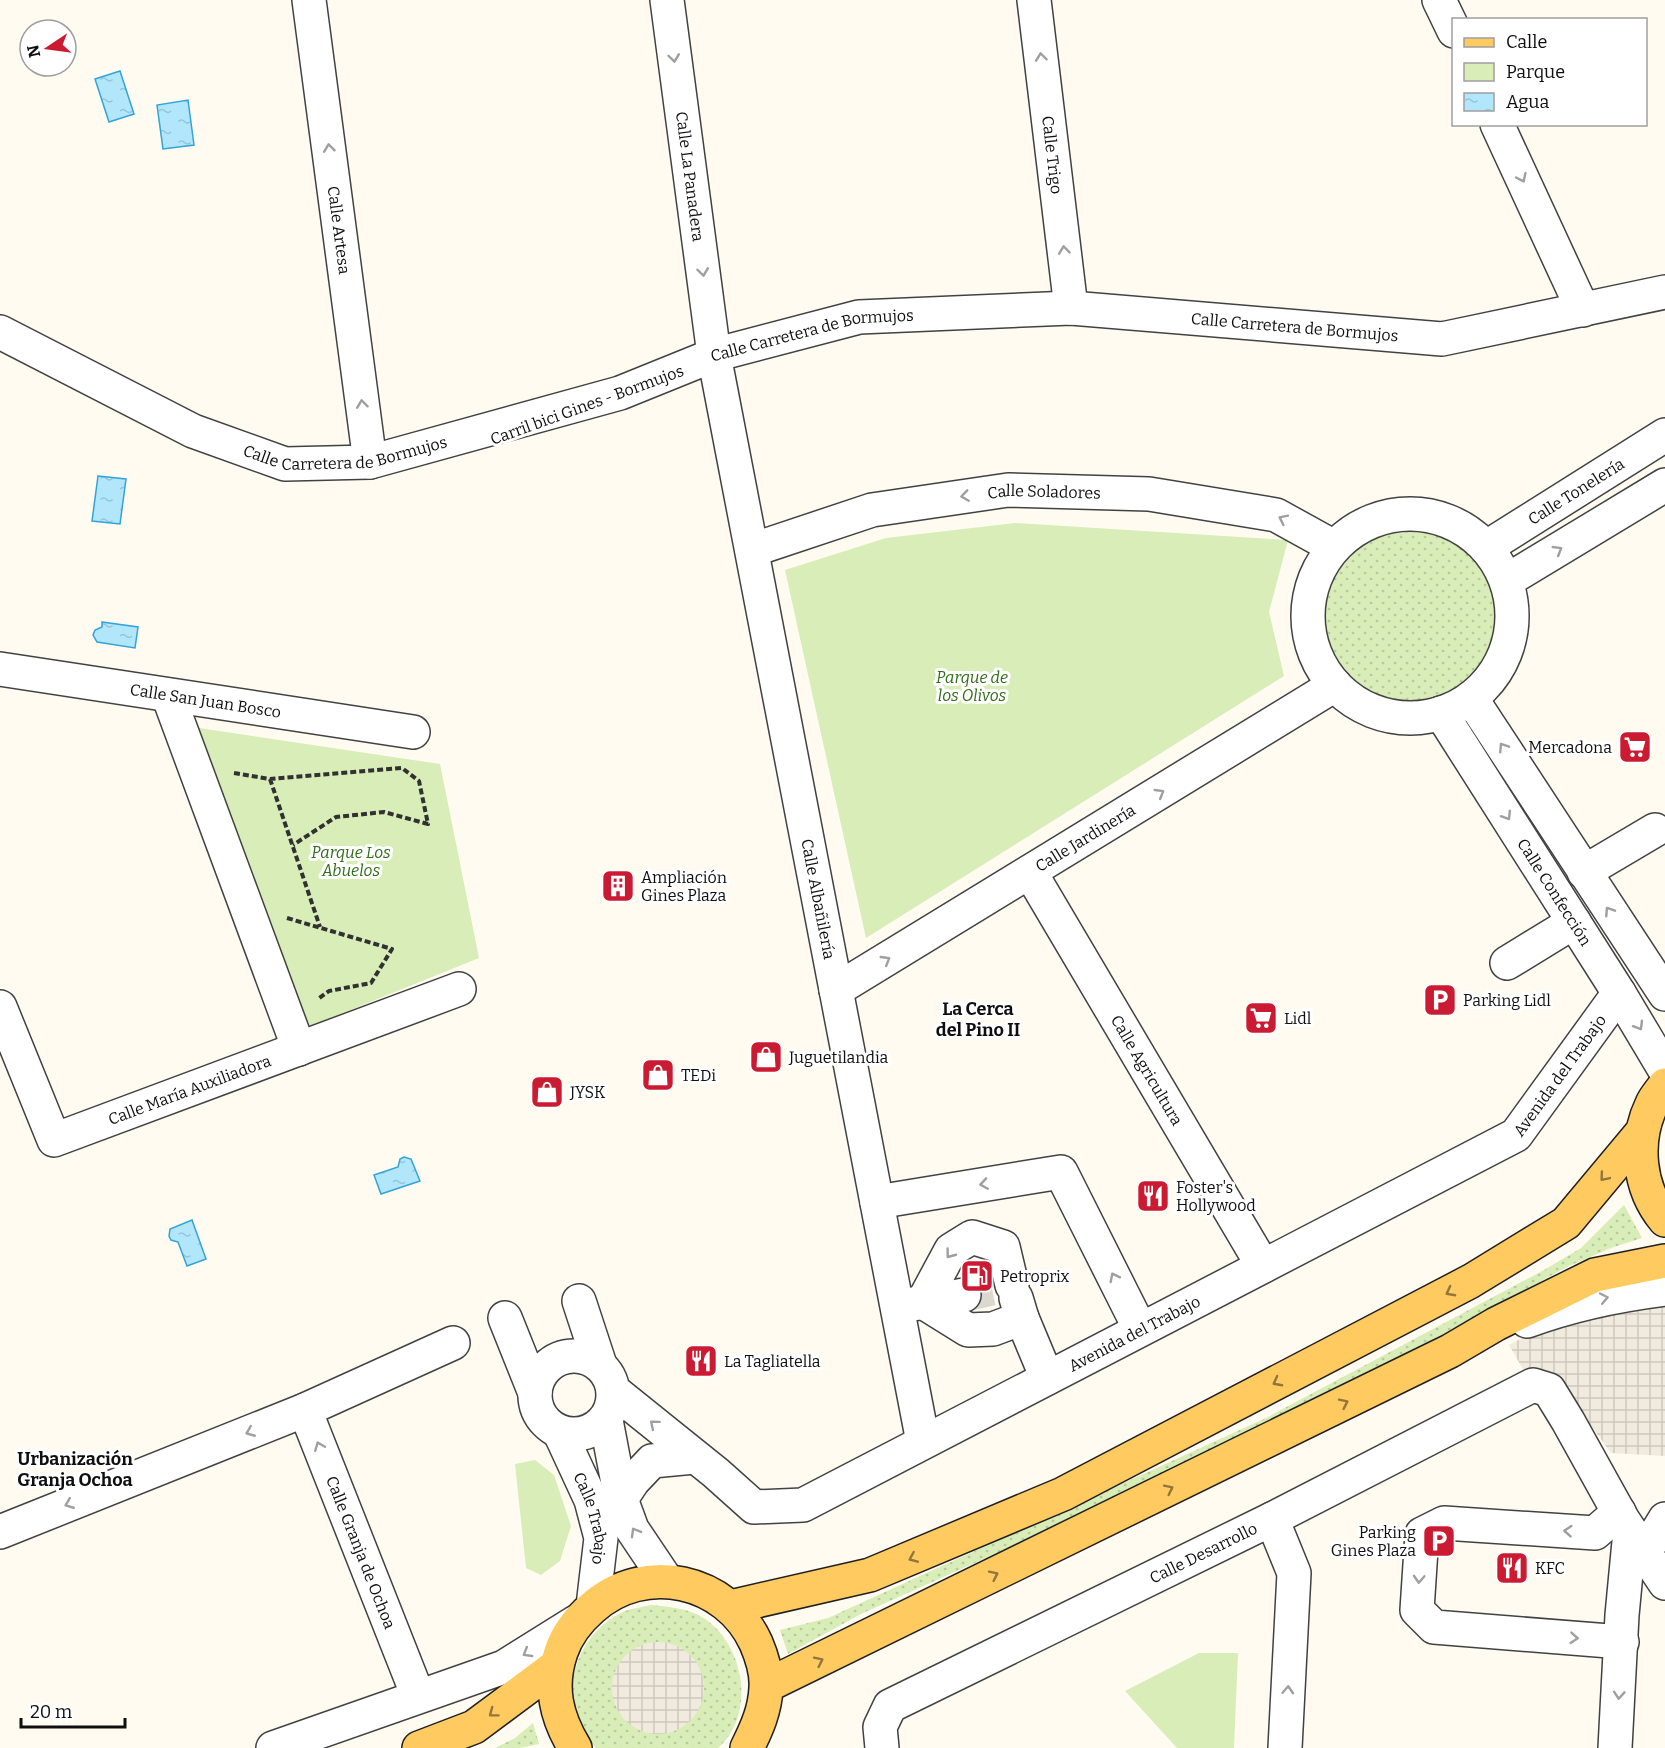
<svg xmlns="http://www.w3.org/2000/svg" width="1665" height="1748" font-family="Bitter,serif">
<style>
.grass{fill:url(#grass-dots)}
.park{fill:#d8edb7}
.plaza{fill:url(#plaza-grid)}
.water{fill:url(#water-ripples);stroke:#32a4d8;stroke-width:1.5}
.lines{fill:none;stroke-linecap:round;stroke-linejoin:round}
.minor-tunnel{stroke:#dbd8cf;stroke-width:33;stroke-dasharray:33 16;stroke-linecap:butt}
.minor-casing{stroke:#424242;stroke-width:36}
.major-casing{stroke:#202020;stroke-width:36}
.path{stroke:#313131;stroke-width:4;stroke-dasharray:6 3;stroke-linecap:butt}
.minor{stroke:#fff;stroke-width:33}
.major{stroke:#ffcb61;stroke-width:33}
.oneway{stroke:#9f9f9f}
.oneway2{stroke:#93763c}
.labels{text-anchor:middle;dominant-baseline:central;stroke-width:6;stroke-linejoin:round;paint-order:stroke}
.street-label{font-size:16px;fill:#0f0f0f;stroke:#fff}
.park-label{font-size:16px;font-style:italic;fill:#326d19;stroke:#fff}
.poi-label{font-size:16px;fill:#0f0f0f;stroke:#fff;text-anchor:start}
.neighbourhood-label{font-size:18px;font-weight:bold;fill:#0f0f0f;stroke:#fff}
</style>
<defs>
<pattern id="grass-dots" width="8" height="8" patternUnits="userSpaceOnUse" patternTransform="scale(1.5)"><rect width="8" height="8" fill="#d8edb7"/><path d="M2 2h.1M6 6h.1" fill="none" stroke="#b8ca9c" stroke-width="1.8" stroke-linecap="round"/></pattern>
<pattern id="plaza-grid" width="8" height="8" patternUnits="userSpaceOnUse" patternTransform="scale(1.5)"><rect width="8" height="8" fill="#f1eade"/><path d="M0 4h8M4 0v8" fill="none" stroke="#cdc8bd"/></pattern>
<pattern id="water-ripples" width="26" height="14" patternUnits="userSpaceOnUse" patternTransform="scale(1.5)"><rect width="26" height="14" fill="#b1e6fb"/><path d="M2 4q2-2 4 0t4 0M15 11q2-2 4 0t4 0" fill="none" stroke="#97c4d6"/></pattern>
</defs>
<rect width="100%" height="100%" fill="#fffbf1"/>
<path class="grass" d="M1323 616a87 87 0 1 1 174 0a87 87 0 1 1-174 0Z
M 1624,1205 L 1642,1238 L 1611,1248 L 1569,1266 L 1320,1400 L 1106,1504 L 861,1614 L 788,1654 L 780,1630 L 828,1618 L 1266,1418 L 1544,1270 L 1581,1248 Z
M 652,1605 C 670,1607 689,1608 705,1619 C 745,1646 756,1715 718,1748 L 596,1748 C 591,1742 585,1736 582,1729 C 558,1686 581,1630 625,1611 C 633,1608 643,1607 652,1605 Z
M 533,1723 L 539,1744 L 520,1748 L 495,1748 L 515,1738 Z"/>
<path class="park" d="M 1015,523 L 1288,540 L 1269,612 L 1284,676 L 866,938 L 785,570 L 886,538 Z
M 186,726 L 440,764 L 479,958 L 301,1030 Z
M 535,1460 L 554,1475 L 571,1526 L 560,1561 L 541,1575 L 526,1568 L 515,1464 Z
M 1199,1653 L 1238,1653 L 1234,1748 L 1177,1748 L 1125,1691 Z"/>
<path class="plaza" d="M 1597,1300 L 1665,1302 L 1665,1456 L 1611,1453 L 1554,1375 L 1524,1371 L 1509,1345 Z
M612 1688a46 46 0 1 1 92 0a46 46 0 1 1-92 0Z"/>
<path class="water" d="M 120,71 L 134,114 L 109,122 L 95,79 Z
M 188,100 L 194,145 L 163,149 L 157,105 Z
M 98,476 L 126,479 L 120,524 L 92,521 Z
M 102,622 L 138,627 L 135,648 L 97,642 L 93,635 L 95,630 L 102,627 Z
M 404,1157 L 411,1159 L 420,1181 L 381,1194 L 374,1175 L 398,1167 L 400,1159 Z
M 192,1220 L 206,1259 L 187,1266 L 178,1242 L 171,1240 L 169,1236 L 170,1229 Z"/>
<g class="lines">
<path class="minor-tunnel" d="M 964,1295 L 992,1289"/>
<defs>
<g id="minor">
<path id="s1" d="M 309,0 L 370,462"/>
<path id="s2" d="M 667,0 L 714,355 L 923,1442"/>
<path id="s3" d="M 1034,0 L 1071,308"/>
<path d="M 1439,0 L 1454,31"/>
<path d="M 1497,124 L 1583,310"/>
<path id="s4" d="M 0,332 L 193,431 L 285,464 L 370,462 L 620,393 L 714,355 L 859,317 L 1071,308 L 1442,339 L 1665,292"/>
<circle cx="1410" cy="616" r="102"/>
<path id="s5" d="M 1487,547 L 1665,435"/>
<path id="s6" d="M 752,550 L 872,510 L 1008,490 L 1149,494 L 1276,515 L 1334,547"/>
<path d="M 1508,580 L 1665,485"/>
<path id="s7" d="M 0,669 L 413,732"/>
<path d="M 168,695 L 299,1049"/>
<path d="M 1471,698 L 1665,994"/>
<path id="s8" d="M 1441,713 L 1619,993 L 1665,1070"/>
<path id="s9" d="M 1030,872 L 1263,1266"/>
<path d="M 1584,872 L 1655,830"/>
<path d="M 1507,963 L 1574,922"/>
<path id="s10" d="M 836,990 L 1335,685"/>
<path id="s11" d="M 0,1007 L 54,1140 L 459,989"/>
<path d="M 877,1202 L 1061,1172 L 1140,1329"/>
<path d="M 1012,1285 L 1003,1247 L 972,1237 L 951,1250 L 923,1302 L 968,1330 L 993,1329 L 1022,1318"/>
<path d="M 1016,1298 L 1022,1318 L 1047,1378"/>
<path d="M 579,1301 L 600,1365"/>
<path d="M 913,1304 L 964,1295"/>
<path d="M 505,1318 L 535,1393"/>
<path d="M 1527,1321 C 1573,1304 1617,1295 1665,1289"/>
<circle cx="574" cy="1395" r="39"/>
<path id="s12" d="M 614,1391 L 716,1473 L 754,1507 L 803,1505 L 1516,1135 L 1619,993"/>
<path id="s13" d="M 305,1410 L 418,1696"/>
<path d="M 606,1420 L 621,1499 L 632,1529 L 667,1581"/>
<path id="s14" d="M 560,1433 L 591,1500 L 601,1538 L 593,1606"/>
<path d="M 621,1499 L 633,1481 L 652,1461 L 694,1457"/>
<path d="M 1619,1512 L 1595,1533 L 1444,1523 L 1422,1534 L 1417,1610 L 1434,1627 L 1622,1642"/>
<path d="M 1272,1519 L 1294,1573 L 1285,1748"/>
<path d="M 0,1532 L 305,1410 L 453,1343"/>
<path d="M 1645,1552 L 1665,1519"/>
<path d="M 273,1748 L 504,1667 L 576,1622"/>
<path id="s15" d="M 882,1748 L 880,1727 L 890,1706 L 1272,1519 L 1533,1385 L 1549,1390 L 1568,1421 L 1623,1520 L 1665,1583"/>
<path d="M 1615,1748 L 1622,1615 L 1630,1531"/>
</g>
<path id="major" d="M 1665,1085 C 1661,1091 1655,1097 1652,1104 C 1634,1141 1638,1188 1665,1220
M 730,1607 L 870,1575 L 1063,1494 L 1471,1281 L 1566,1223 L 1642,1132
M 766,1686 L 1450,1351 L 1496,1324 L 1595,1275 L 1665,1261
M 419,1748 L 474,1727 L 556,1666
M 575,1748 C 556,1717 549,1687 561,1652 C 567,1634 577,1621 592,1608 C 644,1561 727,1579 756,1643 C 762,1657 767,1673 766,1688 C 765,1710 757,1728 747,1748"/>
</defs>
<use href="#minor" class="minor-casing"/>
<use href="#major" class="major-casing"/>
<path class="path" d="M 234,773 L 270,779 L 402,768 L 419,781 L 428,824 L 384,812 L 336,817 L 293,845
M 270,779 L 320,927
M 287,918 L 392,949 L 371,983 L 329,991 L 318,999"/>
<use href="#minor" class="minor"/>
<use href="#major" class="major"/>
</g>
<defs><path id="oneway-chevron" d="M-2-3.5L2.5 0L-2 3.5" fill="none" stroke-width="1.6" stroke-linecap="round" stroke-linejoin="round" transform="scale(1.5)"/></defs>
<g class="oneway">
<use href="#oneway-chevron" transform="translate(1041 57) rotate(-97)"/>
<use href="#oneway-chevron" transform="translate(674 58) rotate(82)"/>
<use href="#oneway-chevron" transform="translate(329 148) rotate(-97)"/>
<use href="#oneway-chevron" transform="translate(1522 178) rotate(65)"/>
<use href="#oneway-chevron" transform="translate(1064 250) rotate(-97)"/>
<use href="#oneway-chevron" transform="translate(703 272) rotate(82)"/>
<use href="#oneway-chevron" transform="translate(362 404) rotate(-97)"/>
<use href="#oneway-chevron" transform="translate(965 496) rotate(172)"/>
<use href="#oneway-chevron" transform="translate(1283 519) rotate(-154)"/>
<use href="#oneway-chevron" transform="translate(1558 550) rotate(-31)"/>
<use href="#oneway-chevron" transform="translate(1503 747) rotate(-123)"/>
<use href="#oneway-chevron" transform="translate(1160 793) rotate(-31)"/>
<use href="#oneway-chevron" transform="translate(1507 816) rotate(58)"/>
<use href="#oneway-chevron" transform="translate(1609 911) rotate(-123)"/>
<use href="#oneway-chevron" transform="translate(886 960) rotate(-31)"/>
<use href="#oneway-chevron" transform="translate(1639 1026) rotate(59)"/>
<use href="#oneway-chevron" transform="translate(984 1184) rotate(171)"/>
<use href="#oneway-chevron" transform="translate(950 1254) rotate(127)"/>
<use href="#oneway-chevron" transform="translate(1114 1277) rotate(-117)"/>
<use href="#oneway-chevron" transform="translate(1604 1298) rotate(-12)"/>
<use href="#oneway-chevron" transform="translate(654 1424) rotate(-140)"/>
<use href="#oneway-chevron" transform="translate(250 1432) rotate(158)"/>
<use href="#oneway-chevron" transform="translate(319 1446) rotate(-112)"/>
<use href="#oneway-chevron" transform="translate(69 1504) rotate(158)"/>
<use href="#oneway-chevron" transform="translate(1568 1531) rotate(-176)"/>
<use href="#oneway-chevron" transform="translate(635 1532) rotate(-120)"/>
<use href="#oneway-chevron" transform="translate(1419 1579) rotate(93)"/>
<use href="#oneway-chevron" transform="translate(1574 1638) rotate(4)"/>
<use href="#oneway-chevron" transform="translate(527 1653) rotate(149)"/>
<use href="#oneway-chevron" transform="translate(1288 1690) rotate(-87)"/>
<use href="#oneway-chevron" transform="translate(1619 1695) rotate(94)"/>
</g>
<g class="oneway2">
<use href="#oneway-chevron" transform="translate(1604 1177) rotate(130)"/>
<use href="#oneway-chevron" transform="translate(1450 1292) rotate(152)"/>
<use href="#oneway-chevron" transform="translate(1277 1382) rotate(152)"/>
<use href="#oneway-chevron" transform="translate(1344 1403) rotate(-26)"/>
<use href="#oneway-chevron" transform="translate(1169 1489) rotate(-26)"/>
<use href="#oneway-chevron" transform="translate(913 1558) rotate(157)"/>
<use href="#oneway-chevron" transform="translate(994 1575) rotate(-26)"/>
<use href="#oneway-chevron" transform="translate(819 1661) rotate(-26)"/>
<use href="#oneway-chevron" transform="translate(493 1713) rotate(143)"/>
</g>
<defs>
<symbol id="supermarket-square" viewBox="-11 -11 22 22"><rect x="-9" y="-9" width="18" height="18" rx="4" fill="#cb1b33" stroke="#fff"/><path d="M-6-5.5h2.5l.6 2H6L4.5 2H-2.5L-4.4-4H-6ZM-1.5 3.2a1.3 1.3 0 1 0 .1 0ZM3 3.2a1.3 1.3 0 1 0 .1 0Z" fill="#fff"/></symbol>
<symbol id="building-square" viewBox="-11 -11 22 22"><rect x="-9" y="-9" width="18" height="18" rx="4" fill="#cb1b33" stroke="#fff"/><path d="M-4-6H4V6H1V3H-1V6H-4ZM-2.5-4.3h1.7v1.8h-1.7ZM.8-4.3h1.7v1.8H.8ZM-2.5-1h1.7V.8h-1.7ZM.8-1h1.7V.8H.8Z" fill="#fff"/></symbol>
<symbol id="parking-square" viewBox="-11 -11 22 22"><rect x="-9" y="-9" width="18" height="18" rx="4" fill="#cb1b33" stroke="#fff"/><path d="M-3.5-5.5H1a3.5 3.5 0 0 1 0 7H-1V5.5H-3.5ZM-1-3.4V-.6H.8a1.4 1.4 0 0 0 0-2.8Z" fill="#fff"/></symbol>
<symbol id="shop-square" viewBox="-11 -11 22 22"><rect x="-9" y="-9" width="18" height="18" rx="4" fill="#cb1b33" stroke="#fff"/><path d="M-5-2.5h2.3a2.7 3.5 0 0 1 5.4 0H5L5.5 6h-11ZM-1.5-2.5h3a1.5 2.3 0 0 0-3 0Z" fill="#fff"/></symbol>
<symbol id="restaurant-square" viewBox="-11 -11 22 22"><rect x="-9" y="-9" width="18" height="18" rx="4" fill="#cb1b33" stroke="#fff"/><path d="M-5-6h1v4h1v-4h1v4h1v-4h1v5L-1.5 .5V6h-2V.5L-5-1ZM5-6V6H3V1.5H1.5Q1.5-4 5-6Z" fill="#fff"/></symbol>
<symbol id="fuel-square" viewBox="-11 -11 22 22"><rect x="-9" y="-9" width="18" height="18" rx="4" fill="#cb1b33" stroke="#fff"/><path d="M-5.5-6h7V0h2V4h1.3V-2.5L3-4.5l.8-.8L6-3V5H2.5V1h-1V6h-7ZM-4.2-4.7v3.2H.2V-4.7Z" fill="#fff"/></symbol>
</defs>
<g fill-rule="evenodd">
<use href="#supermarket-square" x="1616" y="728" width="38" height="38"/>
<use href="#building-square" x="599" y="867" width="38" height="38"/>
<use href="#parking-square" x="1421" y="981" width="38" height="38"/>
<use href="#supermarket-square" x="1242" y="999" width="38" height="38"/>
<use href="#shop-square" x="747" y="1038" width="38" height="38"/>
<use href="#shop-square" x="639" y="1056" width="38" height="38"/>
<use href="#shop-square" x="528" y="1073" width="38" height="38"/>
<use href="#restaurant-square" x="1134" y="1177" width="38" height="38"/>
<use href="#fuel-square" x="958" y="1257" width="38" height="38"/>
<use href="#restaurant-square" x="682" y="1342" width="38" height="38"/>
<use href="#parking-square" x="1420" y="1522" width="38" height="38"/>
<use href="#restaurant-square" x="1493" y="1549" width="38" height="38"/>
</g>
<g class="labels">
<g class="street-label">
<text stroke="none"><textPath href="#s3" startOffset="156">Calle Trigo</textPath></text>
<text stroke="none"><textPath href="#s2" startOffset="178">Calle La Panadera</textPath></text>
<text stroke="none"><textPath href="#s1" startOffset="232">Calle Artesa</textPath></text>
<text stroke="none"><textPath href="#s4" startOffset="1347">Calle Carretera de Bormujos</textPath></text>
<text stroke="none"><textPath href="#s4" startOffset="861">Calle Carretera de Bormujos</textPath></text>
<text transform="translate(587 405) rotate(-20)">Carril bici Gines - Bormujos</text>
<text stroke="none"><textPath href="#s4" startOffset="375">Calle Carretera de Bormujos</textPath></text>
<text stroke="none"><textPath href="#s5" startOffset="105">Calle Tonelería</textPath></text>
<text stroke="none"><textPath href="#s6" startOffset="300">Calle Soladores</textPath></text>
<text stroke="none"><textPath href="#s7" startOffset="208">Calle San Juan Bosco</textPath></text>
<text stroke="none"><textPath href="#s10" startOffset="292">Calle Jardinería</textPath></text>
<text stroke="none"><textPath href="#s8" startOffset="212">Calle Confección</textPath></text>
<text stroke="none"><textPath href="#s2" startOffset="912">Calle Albañilería</textPath></text>
<text stroke="none"><textPath href="#s9" startOffset="230">Calle Agricultura</textPath></text>
<text stroke="none"><textPath href="#s12" startOffset="1108">Avenida del Trabajo</textPath></text>
<text stroke="none"><textPath href="#s11" startOffset="288">Calle María Auxiliadora</textPath></text>
<text stroke="none"><textPath href="#s12" startOffset="604">Avenida del Trabajo</textPath></text>
<text stroke="none"><textPath href="#s14" startOffset="92">Calle Trabajo</textPath></text>
<text stroke="none"><textPath href="#s13" startOffset="153">Calle Granja de Ochoa</textPath></text>
<text stroke="none"><textPath href="#s15" startOffset="393">Calle Desarrollo</textPath></text>
</g>
<g class="park-label">
<text x="972" y="677">Parque de<tspan x="972" dy="18">los Olivos</tspan></text>
<text x="351" y="852">Parque Los<tspan x="351" dy="18">Abuelos</tspan></text>
</g>
<g class="poi-label">
<text x="1612" y="747" text-anchor="end">Mercadona</text>
<text x="641" y="877">Ampliación<tspan x="641" dy="18">Gines Plaza</tspan></text>
<text x="1463" y="1000">Parking Lidl</text>
<text x="1284" y="1018">Lidl</text>
<text x="789" y="1057">Juguetilandia</text>
<text x="681" y="1075">TEDi</text>
<text x="570" y="1092">JYSK</text>
<text x="1176" y="1187">Foster's<tspan x="1176" dy="18">Hollywood</tspan></text>
<text x="1000" y="1276">Petroprix</text>
<text x="724" y="1361">La Tagliatella</text>
<text x="1416" y="1532" text-anchor="end">Parking<tspan x="1416" dy="18">Gines Plaza</tspan></text>
<text x="1535" y="1568">KFC</text>
</g>
<g class="neighbourhood-label">
<text x="978" y="1009">La Cerca<tspan x="978" dy="21">del Pino II</tspan></text>
<text x="75" y="1459">Urbanización<tspan x="75" dy="21">Granja Ochoa</tspan></text>
</g>
</g>
<rect x="1452" y="18" width="195" height="108" fill="#ffffff" stroke="#9f9f9f" stroke-width="1.5"/>
<rect x="1464" y="38" width="30" height="9" fill="#ffcb61" stroke="#9f9f9f" stroke-width="1.5"/>
<text x="1506" y="48" font-size="18" fill="#0f0f0f">Calle</text>
<rect x="1464" y="63" width="30" height="18" fill="#d8edb7" stroke="#9f9f9f" stroke-width="1.5"/>
<text x="1506" y="78" font-size="18" fill="#0f0f0f">Parque</text>
<rect x="1464" y="93" width="30" height="18" fill="url(#water-ripples)" stroke="#9f9f9f" stroke-width="1.5"/>
<text x="1506" y="108" font-size="18" fill="#0f0f0f">Agua</text>
<g transform="translate(48 48) rotate(257)"><circle r="28" fill="#ffffff" stroke="#9f9f9f" stroke-width="1.5"/>
<path d="M0-4.5L10 22L0 15L-10 22Z" fill="#cb1b33"/>
<text y="-9" font-size="16" font-weight="bold" text-anchor="middle" fill="#0f0f0f">N</text>
</g>
<path d="M21 1718v9h104v-9" fill="none" stroke="#0f0f0f" stroke-width="3"/>
<text x="30" y="1718" font-size="18" fill="#0f0f0f" stroke="#ffffff" stroke-width="4.5" paint-order="stroke">20 m</text>
</svg>
